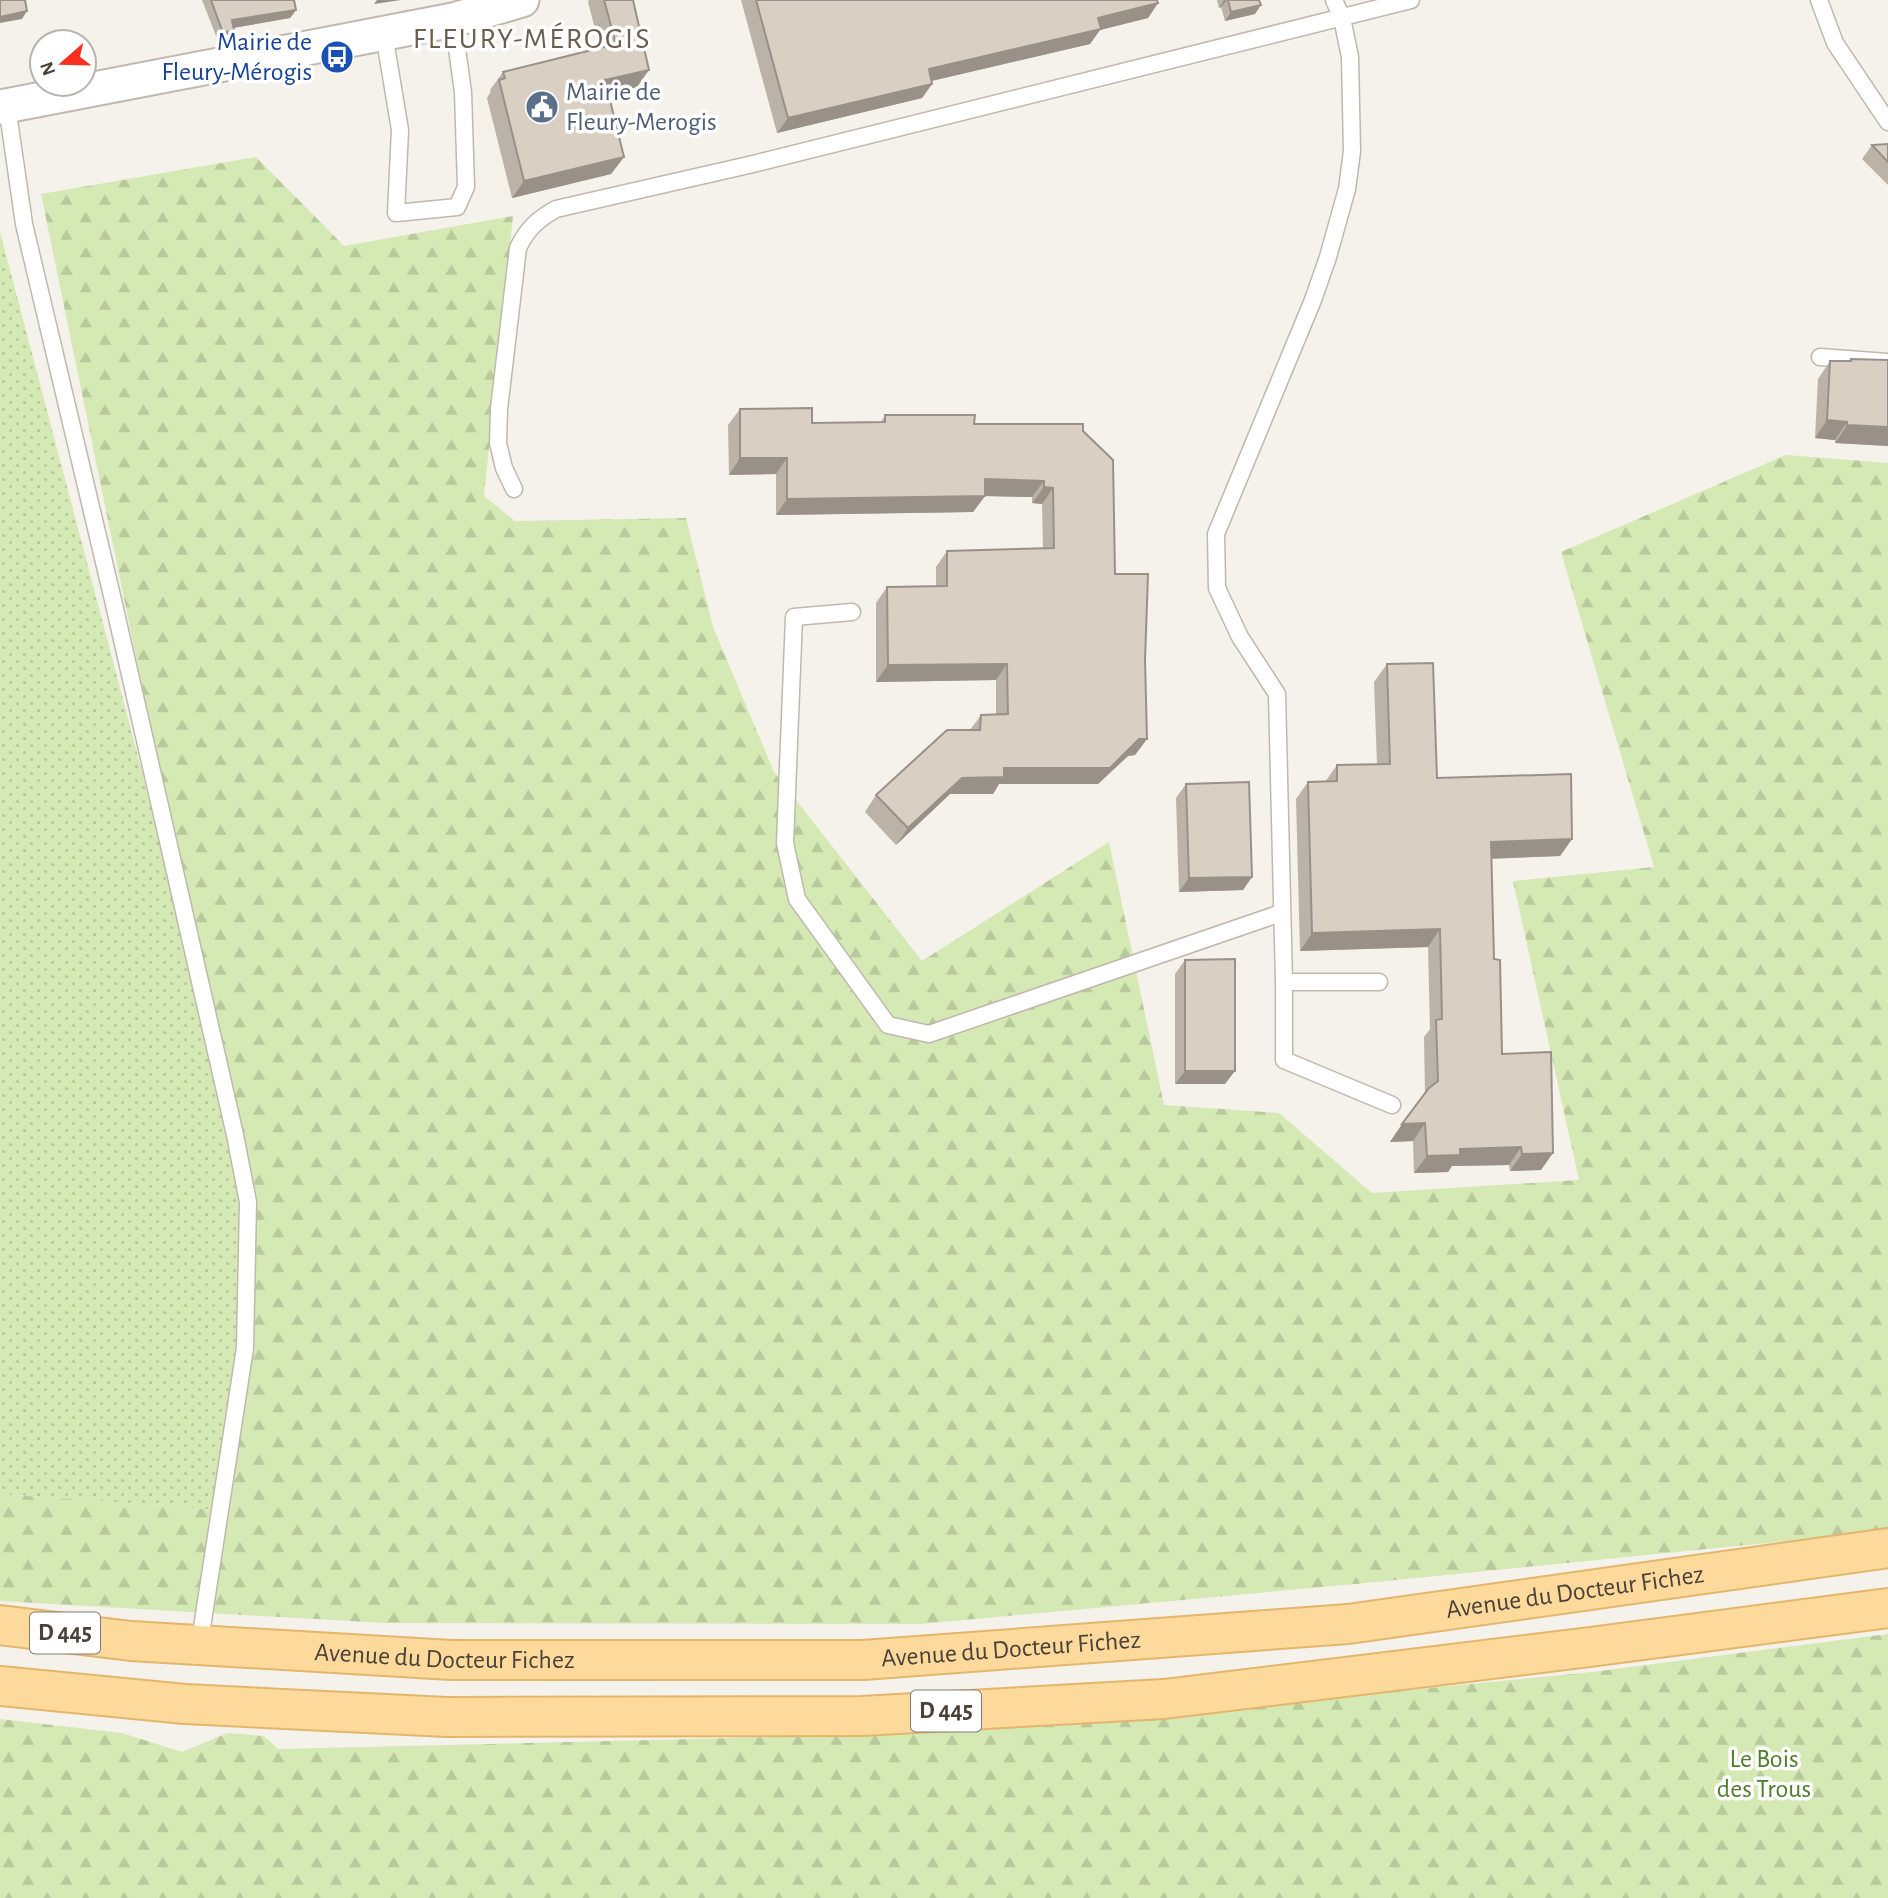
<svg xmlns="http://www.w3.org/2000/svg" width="1888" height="1898" font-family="'Alegreya Sans',sans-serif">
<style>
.grass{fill:url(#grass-dots)}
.forest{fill:url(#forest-firs)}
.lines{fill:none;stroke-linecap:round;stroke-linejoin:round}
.lane-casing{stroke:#c1b8ad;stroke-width:19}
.street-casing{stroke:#c1b8ad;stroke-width:37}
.primary-casing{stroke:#e4b66b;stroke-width:42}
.lane{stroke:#fff;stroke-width:16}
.street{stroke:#fff;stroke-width:33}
.primary{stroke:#fdda9c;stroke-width:38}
.wall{fill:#bbb2a8}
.shaded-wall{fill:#999188}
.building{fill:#dacfc3;stroke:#999188;stroke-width:2}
.labels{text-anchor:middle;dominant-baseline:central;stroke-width:7;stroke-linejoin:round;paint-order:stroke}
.shield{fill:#fff;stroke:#807b74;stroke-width:2}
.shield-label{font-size:24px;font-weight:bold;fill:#4a4239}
.transit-label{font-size:26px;fill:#164399;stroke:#fff;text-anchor:end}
.service-label{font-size:26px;fill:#4e5e75;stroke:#fff;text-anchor:start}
.street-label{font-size:26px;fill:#4a4239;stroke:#fff}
.park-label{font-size:26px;fill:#507d2b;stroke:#fff}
.quarter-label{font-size:30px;letter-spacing:2px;fill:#6d5f50;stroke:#fff}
</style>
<defs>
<pattern id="grass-dots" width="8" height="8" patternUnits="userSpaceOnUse" patternTransform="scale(1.75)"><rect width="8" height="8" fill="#d5e9b5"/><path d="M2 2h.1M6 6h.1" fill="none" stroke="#b8c99c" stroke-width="1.8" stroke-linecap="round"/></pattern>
<pattern id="forest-firs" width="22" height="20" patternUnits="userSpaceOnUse" patternTransform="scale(1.75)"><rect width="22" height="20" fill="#d5e9b5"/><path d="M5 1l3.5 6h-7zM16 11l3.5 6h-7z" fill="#b8c99c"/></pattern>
</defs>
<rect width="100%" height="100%" fill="#f5f1eb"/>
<path class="grass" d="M 0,232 L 220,1068 L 235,1135 L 248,1263 L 219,1510 L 0,1494 Z"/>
<path class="forest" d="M 256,157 L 344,246 L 513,216 L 484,496 L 515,521 L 686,518 L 713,627 L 774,772 L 922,961 L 1109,842 L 1164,1105 L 1279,1113 L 1372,1193 L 1579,1180 L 1513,881 L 1654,867 L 1561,552 L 1786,455 L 1888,463 L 1888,1531 L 1366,1583 L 920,1624 L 385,1623 L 0,1601 L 0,1494 L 219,1510 L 245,1348 L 248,1202 L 41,194 Z
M 1888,1634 L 1888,1898 L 0,1898 L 0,1719 L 122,1733 L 182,1752 L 228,1733 L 264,1736 L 278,1749 L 859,1735 L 1163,1714 L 1592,1672 Z"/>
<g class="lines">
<defs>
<path id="lane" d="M 1334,0 L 1342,18 L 1350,57 L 1352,151 L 1347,189 L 1328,257 L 1313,300 L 1216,534 L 1217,588 L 1240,637 L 1277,694 L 1284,982 L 1379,982
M 1819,0 L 1835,43 L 1888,122
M 384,34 L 400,130 L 396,213 L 457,207 L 466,187 L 463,92 L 453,20
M 7,106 L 24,224 L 113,600 L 235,1135 L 248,1202 L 245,1348 L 199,1647
M 1820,357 L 1888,362
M 514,489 L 504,468 L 498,443 L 499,409 L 518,248 C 527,229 538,219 556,209 L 753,164 L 1411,0
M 852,612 L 794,617 L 785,843 L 797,899 L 888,1025 L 929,1034 L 1281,913
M 1284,982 L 1284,1060 L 1392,1105"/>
<path id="street" d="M 0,107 L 453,20 L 522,0"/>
<g id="primary">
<path id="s1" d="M 0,1625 L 131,1641 L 451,1660 L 863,1660 L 1348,1624 L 1888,1548"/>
<path d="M 0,1686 L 185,1704 L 447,1717 L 862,1716 L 1164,1699 L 1590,1647 L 1888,1608"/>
</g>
</defs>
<use href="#lane" class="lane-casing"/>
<use href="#street" class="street-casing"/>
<use href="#primary" class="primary-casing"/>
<use href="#lane" class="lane"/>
<use href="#street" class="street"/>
<use href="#primary" class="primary"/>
</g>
<path class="wall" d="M 202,0 L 294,0 L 296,10 L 290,18 L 233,28 L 228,39 L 218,41 Z
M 589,0 L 633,0 L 637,87 L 608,94 L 624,157 L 611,174 L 512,198 L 487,98 L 491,91 L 490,90 L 503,72 L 600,48 L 588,2 Z
M 741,0 L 1157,0 L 1158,3 L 1148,18 L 1100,30 L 1090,44 L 932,81 L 932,84 L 922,98 L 777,133 Z
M 1217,0 L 1259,0 L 1255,14 L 1225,21 L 1221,7 L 1219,8 Z
M 1888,144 L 1888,185 L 1862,159 L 1872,145 Z
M 1851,359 L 1888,360 L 1888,446 L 1835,443 L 1835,440 L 1815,438 L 1818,379 L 1830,361 L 1849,361 Z
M 740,409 L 812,423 L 881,422 L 885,415 L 974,424 L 1083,431 L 1115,574 L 1145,660 L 1147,739 L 1135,755 L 1128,756 L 1098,784 L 999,784 L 993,794 L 950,794 L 896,845 L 865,812 L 876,795 L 970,730 L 981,715 L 996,714 L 996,680 L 876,682 L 876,603 L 887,587 L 936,586 L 936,567 L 947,551 L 1043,549 L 1042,504 L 1032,503 L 1032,497 L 985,496 L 973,512 L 776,515 L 776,474 L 729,475 L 728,425 Z
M 1387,664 L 1437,778 L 1572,839 L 1560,856 L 1491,859 L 1494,959 L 1502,1054 L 1541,1170 L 1510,1171 L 1509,1165 L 1452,1166 L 1448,1172 L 1414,1173 L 1413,1141 L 1390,1142 L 1425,1093 L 1424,1037 L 1430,1029 L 1428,947 L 1300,951 L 1296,799 L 1308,782 L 1325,782 L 1337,765 L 1377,764 L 1374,682 Z
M 1186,784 L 1252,877 L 1243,890 L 1179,892 L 1176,798 Z
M 1185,960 L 1225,1084 L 1175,1084 L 1175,974 Z"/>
<path class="shaded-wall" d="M 377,0 L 401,0 L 374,4 Z
M 1224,0 L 1227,0 L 1221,7 L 1219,8 Z
M 1158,3 L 1148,18 L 1100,30 L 1090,44 L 918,84 L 929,69 L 1098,18 Z
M 1261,5 L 1255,14 L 1225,21 L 1231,12 Z
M 296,10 L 290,18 L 227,29 L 232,20 Z
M 27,11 L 22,19 L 0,23 L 0,17 Z
M 234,30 L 228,39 L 218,41 L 223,33 Z
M 649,70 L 637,87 L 593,98 L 605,80 Z
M 932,84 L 922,98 L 777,133 L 788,118 Z
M 624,157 L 611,174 L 512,198 L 524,181 Z
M 1827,420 L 1847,422 L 1835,440 L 1815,438 Z
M 1847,425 L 1888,427 L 1888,446 L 1835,443 Z
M 740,458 L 787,458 L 776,474 L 729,475 Z
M 985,479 L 1044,481 L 1032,497 L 985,496 L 973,512 L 776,515 L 787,499 Z
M 1044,487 L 1053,488 L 1042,504 L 1032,503 Z
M 1007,664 L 996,680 L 876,682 L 888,665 Z
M 1139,739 L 1147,739 L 1135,755 L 1128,756 L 1098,784 L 999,784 L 993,794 L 950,794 L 896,845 L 908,828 L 962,778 Z
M 1572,839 L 1560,856 L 1478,859 L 1491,842 Z
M 1252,877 L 1243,890 L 1179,892 L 1189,878 Z
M 1440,929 L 1428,947 L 1300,951 L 1312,933 Z
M 1185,1071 L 1235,1071 L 1225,1084 L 1175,1084 Z
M 1425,1123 L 1413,1141 L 1390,1142 L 1402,1124 Z
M 1521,1147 L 1509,1165 L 1452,1166 L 1448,1172 L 1414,1173 L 1427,1156 L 1460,1149 Z
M 1553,1153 L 1541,1170 L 1510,1171 L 1522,1154 Z"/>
<path class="building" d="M 0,0 L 25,0 L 27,11 L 0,17 Z
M 211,0 L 294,0 L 296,10 L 232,20 L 234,30 L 223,33 Z
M 604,0 L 633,0 L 649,70 L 605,80 L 624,157 L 524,181 L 499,80 L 505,78 L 503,72 L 616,44 Z
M 756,0 L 1157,0 L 1158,3 L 1098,18 L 1101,29 L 929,69 L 932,84 L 788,118 Z
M 1228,0 L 1259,0 L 1261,5 L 1231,12 Z
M 1888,144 L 1888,162 L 1872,145 Z
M 1851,359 L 1888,360 L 1888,427 L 1847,425 L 1847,422 L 1827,420 L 1830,361 L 1851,361 Z
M 812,408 L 812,423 L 885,422 L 885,415 L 975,415 L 974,424 L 1083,424 L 1083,431 L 1113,460 L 1115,574 L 1148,574 L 1145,660 L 1147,739 L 1139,739 L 1110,768 L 1004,768 L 1004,777 L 962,778 L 908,828 L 876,795 L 947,730 L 980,730 L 981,715 L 1008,714 L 1007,664 L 888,665 L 887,587 L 947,586 L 947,551 L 1054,548 L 1053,488 L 1044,487 L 1044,481 L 985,479 L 985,496 L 787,499 L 787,458 L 740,458 L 740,409 Z
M 1433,663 L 1437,778 L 1571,774 L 1572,839 L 1491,842 L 1494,959 L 1500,960 L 1502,1054 L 1551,1052 L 1553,1153 L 1522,1154 L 1521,1147 L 1460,1149 L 1460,1155 L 1427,1156 L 1425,1123 L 1402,1124 L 1429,1088 L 1438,1081 L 1436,1020 L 1442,1019 L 1440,929 L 1312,933 L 1308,782 L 1337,781 L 1337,765 L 1390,764 L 1387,664 Z
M 1249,782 L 1252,877 L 1189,878 L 1186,784 Z
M 1235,959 L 1235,1071 L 1185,1071 L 1185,960 Z"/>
<defs>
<symbol id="bus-disc" viewBox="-11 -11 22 22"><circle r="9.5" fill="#1a4fb4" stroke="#fff"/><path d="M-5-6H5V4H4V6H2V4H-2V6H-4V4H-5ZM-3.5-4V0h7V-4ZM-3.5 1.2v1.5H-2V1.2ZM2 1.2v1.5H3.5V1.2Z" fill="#fff"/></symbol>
<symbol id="civic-disc" viewBox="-11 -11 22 22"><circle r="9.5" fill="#5c6f8a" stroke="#fff"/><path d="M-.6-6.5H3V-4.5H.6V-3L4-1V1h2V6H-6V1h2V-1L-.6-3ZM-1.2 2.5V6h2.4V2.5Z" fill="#fff"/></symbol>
</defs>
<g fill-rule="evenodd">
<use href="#bus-disc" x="318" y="38" width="38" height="38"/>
<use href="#civic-disc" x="523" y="88" width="38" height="38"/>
</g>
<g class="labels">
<g class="shield">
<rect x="30" y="1612.5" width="70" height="41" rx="5"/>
<rect x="911" y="1690.5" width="70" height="41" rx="5"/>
</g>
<g class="shield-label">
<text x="65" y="1633">D 445</text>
<text x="946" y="1711">D 445</text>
</g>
<g class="transit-label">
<text x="312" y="42">Mairie de<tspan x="312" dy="30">Fleury-Mérogis</tspan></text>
</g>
<g class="service-label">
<text x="566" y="92">Mairie de<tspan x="566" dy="30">Fleury-Merogis</tspan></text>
</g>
<g class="street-label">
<text stroke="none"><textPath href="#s1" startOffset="1580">Avenue du Docteur Fichez</textPath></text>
<text stroke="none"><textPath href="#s1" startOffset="1013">Avenue du Docteur Fichez</textPath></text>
<text stroke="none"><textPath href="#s1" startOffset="446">Avenue du Docteur Fichez</textPath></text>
</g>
<g class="park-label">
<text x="1764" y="1759">Le Bois<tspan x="1764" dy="30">des Trous</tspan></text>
</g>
<g class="quarter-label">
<text x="532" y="39">FLEURY-MÉROGIS</text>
</g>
</g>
<g transform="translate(63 63) rotate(250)"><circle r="33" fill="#ffffff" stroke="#b7b3b0" stroke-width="2"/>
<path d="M0-5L12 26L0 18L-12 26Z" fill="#f82e1f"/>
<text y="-10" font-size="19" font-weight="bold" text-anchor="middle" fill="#4a4239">N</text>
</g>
</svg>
